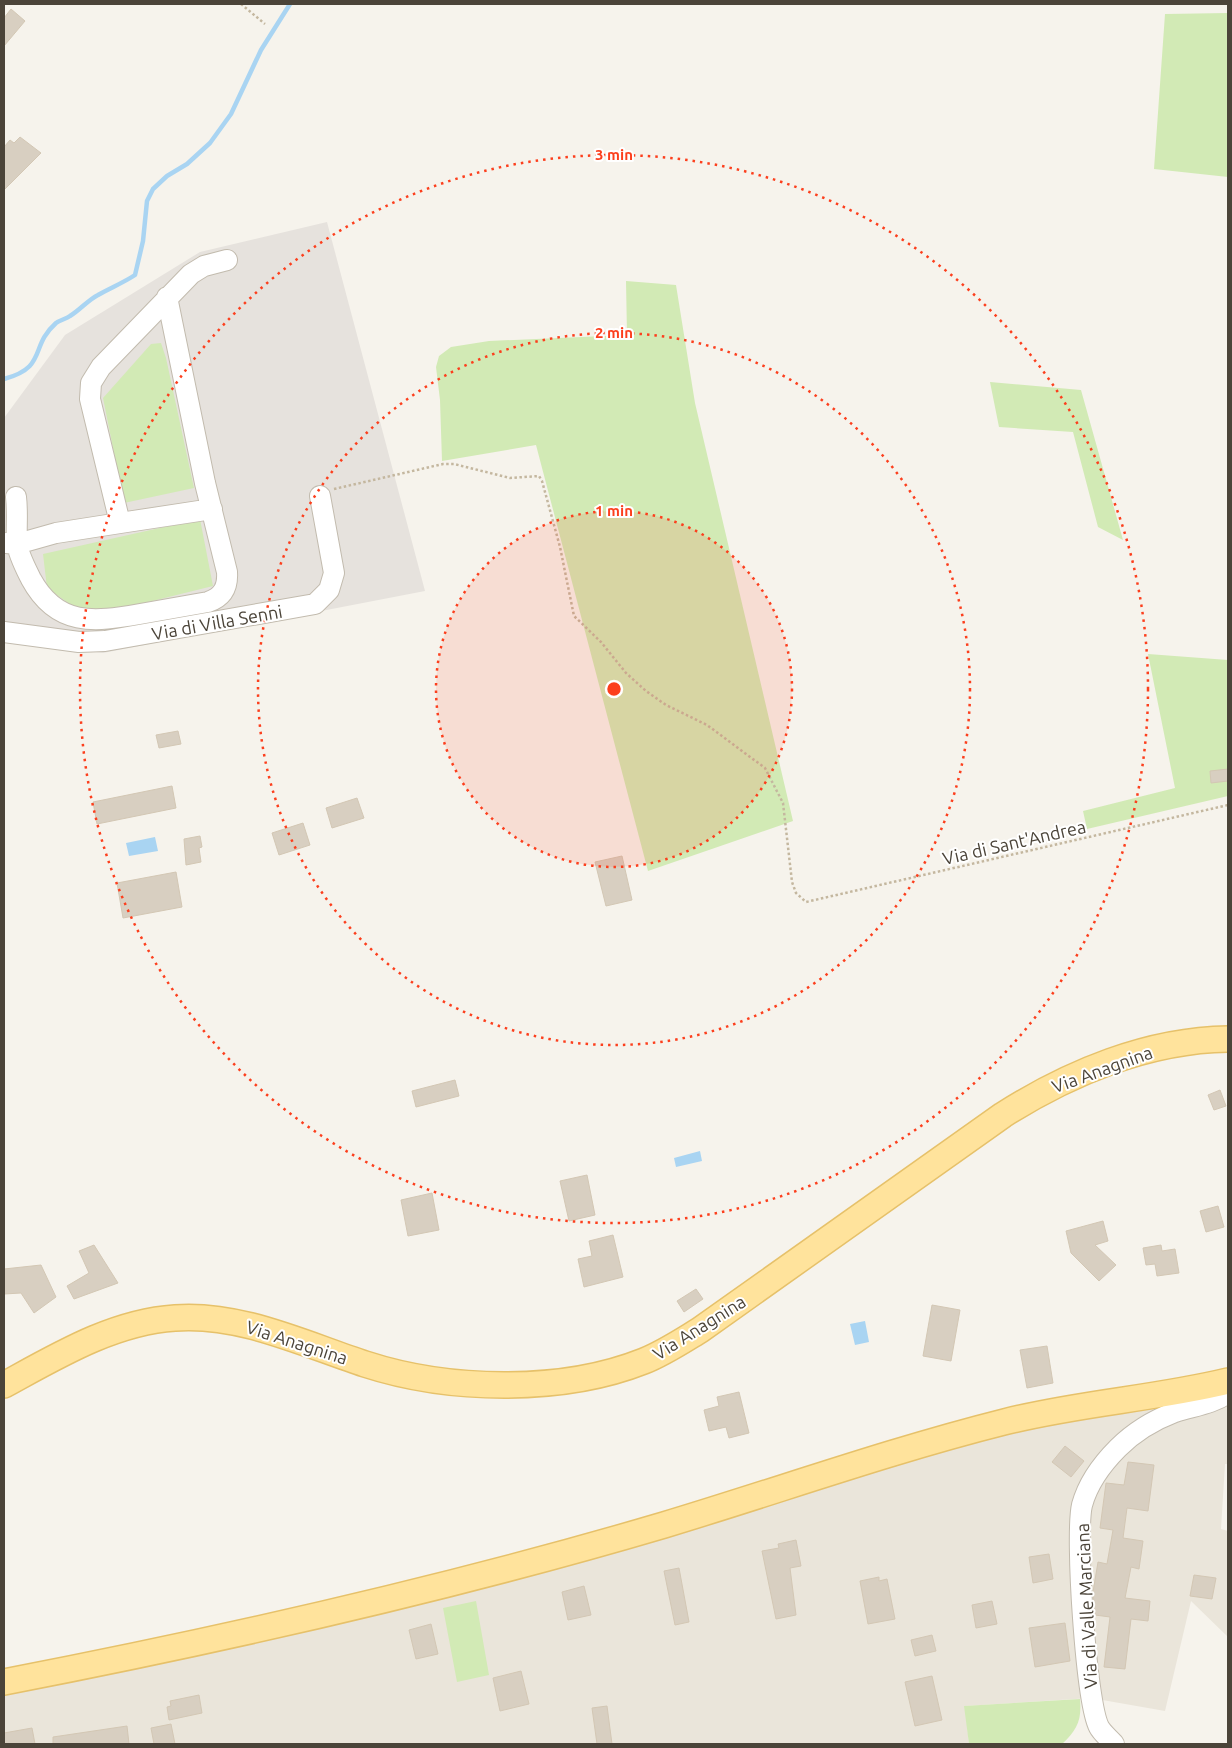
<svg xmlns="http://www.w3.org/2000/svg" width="1232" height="1748" font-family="Ubuntu,sans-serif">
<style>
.residential{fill:#eae5da}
.industrial{fill:#e6e2dd}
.green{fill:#d2eab5}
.water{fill:#a9d4f2}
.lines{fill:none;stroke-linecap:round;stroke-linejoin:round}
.stream{stroke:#a9d4f2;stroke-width:4.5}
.building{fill:#d8cfc1;stroke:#d3c7b4}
.minor-casing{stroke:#c2bbae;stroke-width:22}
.major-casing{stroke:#e6c16a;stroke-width:28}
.path{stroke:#c4b79f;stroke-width:2.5;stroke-dasharray:2.5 2.5;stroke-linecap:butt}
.minor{stroke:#fff;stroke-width:20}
.major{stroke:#ffe39c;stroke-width:25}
.ring{fill:none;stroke:#fc3f1d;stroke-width:2.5;stroke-dasharray:2.5 5}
.labels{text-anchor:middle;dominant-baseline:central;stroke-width:4;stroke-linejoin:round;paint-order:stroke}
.street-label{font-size:18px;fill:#4b4439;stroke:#fff}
.centre{fill:#fc3f1d;stroke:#fff;stroke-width:2.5}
.ring-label{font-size:15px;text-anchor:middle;font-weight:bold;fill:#fc3f1d;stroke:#fff;stroke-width:4;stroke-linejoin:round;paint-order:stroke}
</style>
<rect width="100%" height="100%" fill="#f6f3ec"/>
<path class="residential" d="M 1228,1379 L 1228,1464 L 1225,1464 L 1221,1529 L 1228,1531 L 1228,1637 L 1191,1601 L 1165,1711 L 1091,1698 L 965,1706 L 969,1744 L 4,1744 L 4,1682 L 381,1601 L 872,1460 Z"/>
<path class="industrial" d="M 327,222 L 425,591 L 103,653 L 4,639 L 4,418 L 65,335 L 200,252 Z"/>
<path class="green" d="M 1228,13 L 1228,177 L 1154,169 L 1165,14 Z
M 626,281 L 676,285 L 695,403 L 793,821 L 648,871 L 536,445 L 442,461 L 440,400 L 436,367 L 439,356 L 451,347 L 489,341 L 627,335 Z
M 161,343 L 166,358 L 194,488 L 124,503 L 103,398 L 151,344 Z
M 990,382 L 1081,390 L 1123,540 L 1098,527 L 1073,432 L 999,427 Z
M 200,519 L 213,586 L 88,617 L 47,588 L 43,554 Z
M 1148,654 L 1228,660 L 1228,796 L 1087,829 L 1083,811 L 1175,788 Z
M 476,1601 L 489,1675 L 457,1682 L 443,1608 Z
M 1080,1699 C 1082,1720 1077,1730 1062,1744 L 969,1744 L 964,1706 Z"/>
<path class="water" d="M 155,837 L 158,851 L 129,856 L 126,843 Z
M 700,1151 L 702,1161 L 676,1167 L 674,1158 Z
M 865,1321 L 869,1342 L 855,1345 L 850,1324 Z"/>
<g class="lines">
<path class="stream" d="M 4,379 C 48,367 29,347 56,323 C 60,320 66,319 70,316 C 80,310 88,300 98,295 C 110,288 123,283 135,275 L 143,241 L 147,201 L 153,189 L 167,176 L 187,164 L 210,143 L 231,114 L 261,50 L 290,4"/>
</g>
<path class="building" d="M 11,9 L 25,21 L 4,46 L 4,18 Z
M 20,137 L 41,153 L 4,190 L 4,147 L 10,140 L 14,143 Z
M 178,731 L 181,744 L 159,748 L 156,735 Z
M 1228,769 L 1228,781 L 1211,783 L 1210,771 Z
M 172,786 L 176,808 L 97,824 L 93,802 Z
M 357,798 L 364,818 L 332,828 L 326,808 Z
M 303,823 L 310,845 L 279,855 L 272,833 Z
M 200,836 L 202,847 L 199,848 L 201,862 L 186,865 L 184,839 Z
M 622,856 L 632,900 L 606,906 L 595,862 Z
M 176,872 L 182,907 L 123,918 L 117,883 Z
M 455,1080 L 459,1096 L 416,1107 L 412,1091 Z
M 1220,1090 L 1226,1106 L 1214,1110 L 1208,1095 Z
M 587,1175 L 595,1215 L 569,1221 L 560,1181 Z
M 432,1193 L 439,1230 L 408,1236 L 401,1200 Z
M 1218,1206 L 1224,1227 L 1206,1232 L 1200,1211 Z
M 1103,1221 L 1108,1241 L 1095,1245 L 1116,1265 L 1099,1281 L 1071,1253 L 1066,1231 Z
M 613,1235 L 623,1277 L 584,1287 L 578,1259 L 592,1256 L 589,1241 Z
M 94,1245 L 118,1283 L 74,1299 L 67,1286 L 89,1273 L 79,1251 Z
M 1161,1245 L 1162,1251 L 1175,1249 L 1179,1273 L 1157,1276 L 1155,1264 L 1146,1265 L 1143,1248 Z
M 41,1265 L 56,1297 L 34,1313 L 21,1293 L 4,1294 L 4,1269 Z
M 696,1289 L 703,1299 L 684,1312 L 677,1301 Z
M 932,1305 L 960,1310 L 951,1361 L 923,1356 Z
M 1047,1346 L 1053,1383 L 1027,1388 L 1020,1350 Z
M 739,1392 L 749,1433 L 729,1438 L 726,1427 L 709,1431 L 704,1410 L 719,1406 L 717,1397 Z
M 1065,1446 L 1084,1461 L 1071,1477 L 1052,1462 Z
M 1128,1462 L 1154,1465 L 1148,1511 L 1127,1508 L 1123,1538 L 1143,1541 L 1139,1569 L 1131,1567 L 1125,1598 L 1150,1601 L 1148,1621 L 1131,1619 L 1125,1669 L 1104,1667 L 1110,1617 L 1095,1615 L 1093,1592 L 1098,1562 L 1107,1564 L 1113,1530 L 1100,1528 L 1106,1483 L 1124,1485 Z
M 796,1540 L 801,1566 L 790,1568 L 796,1615 L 776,1619 L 762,1551 L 779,1548 L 778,1544 Z
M 1049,1554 L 1053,1579 L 1033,1583 L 1029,1557 Z
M 679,1568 L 689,1622 L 675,1625 L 664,1571 Z
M 1194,1575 L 1216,1578 L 1212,1599 L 1190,1596 Z
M 879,1577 L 879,1581 L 887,1579 L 895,1619 L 868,1624 L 860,1581 Z
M 584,1586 L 591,1615 L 568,1620 L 562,1592 Z
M 992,1601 L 997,1624 L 976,1628 L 972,1605 Z
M 1065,1623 L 1070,1661 L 1035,1667 L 1029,1628 Z
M 431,1624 L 438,1654 L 416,1659 L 409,1630 Z
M 932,1635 L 936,1651 L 915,1656 L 911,1640 Z
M 521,1671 L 529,1704 L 500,1711 L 493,1678 Z
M 932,1676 L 942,1720 L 915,1726 L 905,1682 Z
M 199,1695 L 202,1713 L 169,1720 L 167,1707 L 171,1706 L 170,1701 Z
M 607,1706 L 612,1744 L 597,1744 L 592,1708 Z
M 171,1724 L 175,1744 L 154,1744 L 151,1728 Z
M 127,1726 L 129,1744 L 53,1744 L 53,1737 Z
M 32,1728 L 35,1744 L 4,1744 L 4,1733 Z"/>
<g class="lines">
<defs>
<path id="minor" d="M 16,497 C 18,513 16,528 17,543 C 18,554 26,569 31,579 C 57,627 94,622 140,614 C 163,610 186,606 208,602 C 223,597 228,587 227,572 L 205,483 L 167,297
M 120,523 L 212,509
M 6,543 L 17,544 L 56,533 L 120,523 L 90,399 L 91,383 L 101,367 L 191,274 L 204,266 L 227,260
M 4,632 L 79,642 L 105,641 L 315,604 L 329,590 L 334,573 L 320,496
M 1114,1744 C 1110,1739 1102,1733 1099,1727 C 1086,1702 1075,1535 1082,1505 C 1088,1483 1102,1464 1118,1448 C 1133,1433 1154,1420 1175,1412 C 1193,1406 1213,1404 1228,1393"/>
<path id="major" d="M 4,1385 C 57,1356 113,1322 175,1318 C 240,1313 304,1344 365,1364 C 448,1391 561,1394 644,1361 C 664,1353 682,1341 700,1330 L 1003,1115 C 1069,1073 1148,1040 1228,1039
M 4,1682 C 226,1639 447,1589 664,1525 C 777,1491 889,1451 1004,1422 C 1078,1403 1154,1399 1228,1381"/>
</defs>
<use href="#minor" class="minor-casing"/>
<use href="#major" class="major-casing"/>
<path class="path" d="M 241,4 L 265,24
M 334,489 L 443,464 L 454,464 L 510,478 L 539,476 L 542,481 L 560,547 L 574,616 L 601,642 L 626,673 L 646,691 L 666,705 L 707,725 L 765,768 L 783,803 L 792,882 L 796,893 L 806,902 L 1228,805"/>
<use href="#minor" class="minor"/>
<use href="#major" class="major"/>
</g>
<circle cx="614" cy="689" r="178" fill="#fc3f1d" fill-opacity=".12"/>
<g class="ring">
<circle cx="614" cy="689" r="178"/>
<circle cx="614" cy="689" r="356"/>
<circle cx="614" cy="689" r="534"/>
</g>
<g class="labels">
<g class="street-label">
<text transform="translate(217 622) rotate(-10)">Via di Villa Senni</text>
<text transform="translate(1014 842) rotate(-13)">Via di Sant'Andrea</text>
<text transform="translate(1102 1069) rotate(-20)">Via Anagnina</text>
<text transform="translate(699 1327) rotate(-32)">Via Anagnina</text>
<text transform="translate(297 1342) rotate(18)">Via Anagnina</text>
<text transform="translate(1086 1606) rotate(-93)">Via di Valle Marciana</text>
</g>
</g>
<circle cx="614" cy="689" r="8" class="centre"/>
<g class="ring-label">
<text x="614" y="160">3 min</text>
<text x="614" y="338">2 min</text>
<text x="614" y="516">1 min</text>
</g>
<rect width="1232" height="1748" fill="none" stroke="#4b4439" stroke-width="10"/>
</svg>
